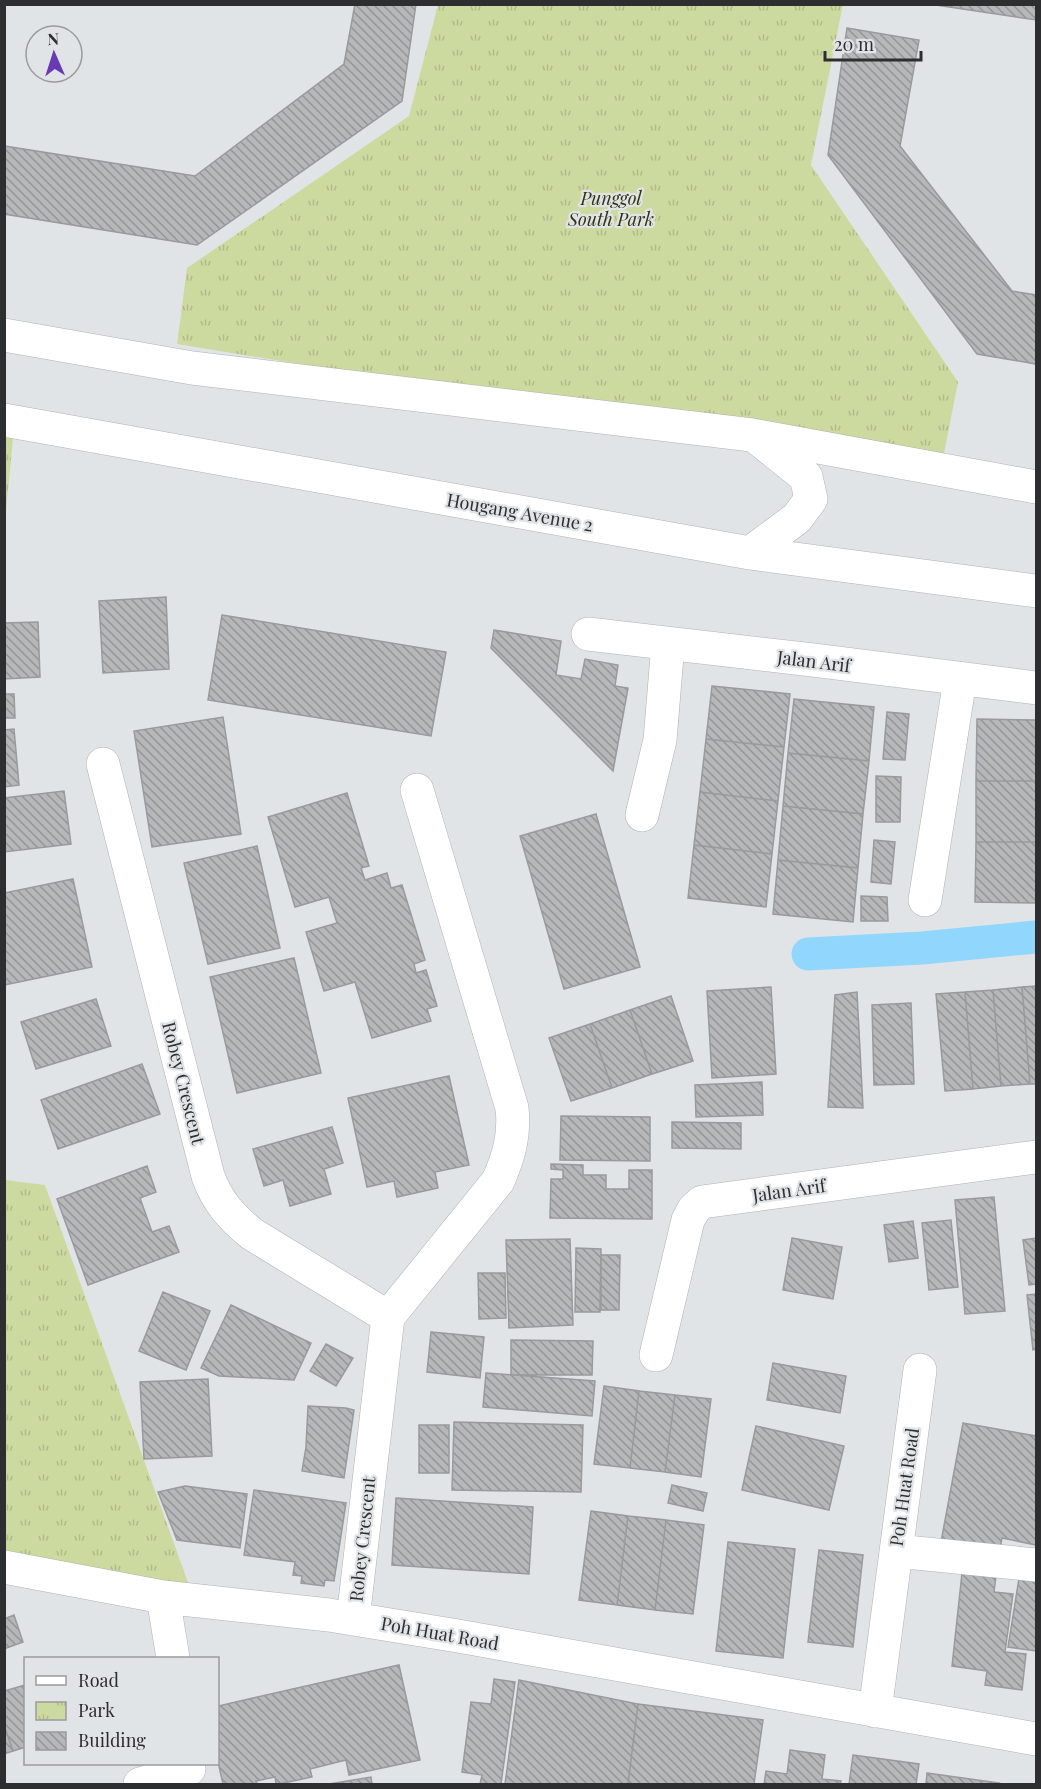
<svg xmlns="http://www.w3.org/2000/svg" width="1041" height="1789" font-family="'Playfair Display',serif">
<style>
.park{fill:url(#park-tufts)}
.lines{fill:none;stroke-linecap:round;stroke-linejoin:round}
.canal{stroke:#91d6fc;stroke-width:33}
.building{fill:url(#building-back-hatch);stroke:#989a9c;stroke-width:1.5}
.minor-casing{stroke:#afb1b3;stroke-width:34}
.highway-casing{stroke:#afb1b3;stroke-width:34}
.minor{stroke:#fff;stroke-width:33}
.highway{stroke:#fff;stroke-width:33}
.labels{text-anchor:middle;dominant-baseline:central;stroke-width:4.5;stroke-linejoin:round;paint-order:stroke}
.park-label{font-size:18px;font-style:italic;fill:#2d3410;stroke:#e1e4e6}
.street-label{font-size:18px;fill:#2d2e2f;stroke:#e1e4e6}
</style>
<defs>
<pattern id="park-tufts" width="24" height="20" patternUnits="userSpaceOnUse" patternTransform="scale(1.5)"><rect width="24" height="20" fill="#ccda9f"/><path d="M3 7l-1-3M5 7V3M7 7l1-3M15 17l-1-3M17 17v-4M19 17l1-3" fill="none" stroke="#b0bb89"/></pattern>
<pattern id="building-back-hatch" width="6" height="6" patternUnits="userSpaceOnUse" patternTransform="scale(1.5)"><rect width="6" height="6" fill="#b5b7b9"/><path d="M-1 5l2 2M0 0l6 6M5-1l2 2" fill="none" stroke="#949597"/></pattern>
</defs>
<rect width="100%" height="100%" fill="#e1e4e6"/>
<path class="park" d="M 843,4 L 811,165 L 958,382 L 941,469 L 177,344 L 187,268 L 409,116 L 438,5 Z
M 5,437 L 13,438 L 5,522 Z
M 5,1180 L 45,1185 L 190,1588 L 5,1555 Z"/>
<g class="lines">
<path class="canal" d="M 808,954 L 922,948 L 1036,937"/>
</g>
<path class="building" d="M 355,4 L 416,4 L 402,101 L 197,245 L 4,214 L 4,146 L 195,176 L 344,64 Z
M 929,4 L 1036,4 L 1036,20 Z
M 847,28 L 919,40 L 900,146 L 1012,291 L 1036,295 L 1036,364 L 977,354 L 828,155 Z
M 166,597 L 169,669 L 103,673 L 99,601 Z
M 222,615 L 446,652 L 431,736 L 208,700 Z
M 38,622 L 40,677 L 4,679 L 4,623 Z
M 494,630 L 561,641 L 556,675 L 581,679 L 585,659 L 618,665 L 615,686 L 628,688 L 613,771 L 491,648 Z
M 712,686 L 790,694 L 784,747 L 706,739 Z
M 4,694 L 14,694 L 15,718 L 4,718 Z
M 794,699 L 874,707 L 869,761 L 788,753 Z
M 887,712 L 909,714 L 905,760 L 883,759 Z
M 223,717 L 241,834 L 152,847 L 134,731 Z
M 977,719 L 1036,720 L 1036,781 L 976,781 Z
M 14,729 L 19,785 L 4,787 L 4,730 Z
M 706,739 L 784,747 L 778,801 L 700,792 Z
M 788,753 L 869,761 L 863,814 L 783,806 Z
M 876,776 L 901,777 L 900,822 L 876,822 Z
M 976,781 L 1036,781 L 1036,842 L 976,842 Z
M 64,791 L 71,844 L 4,852 L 4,798 Z
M 700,792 L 778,801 L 772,854 L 694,845 Z
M 347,793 L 369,866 L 361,868 L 365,880 L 387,873 L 391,888 L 402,885 L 425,960 L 414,964 L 416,973 L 426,970 L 437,1006 L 427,1009 L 431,1021 L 372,1038 L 355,982 L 324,991 L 306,932 L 337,923 L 329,897 L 295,907 L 268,817 Z
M 783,806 L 863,814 L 858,868 L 778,860 Z
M 596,814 L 640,967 L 564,989 L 520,836 Z
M 874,840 L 895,842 L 891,884 L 871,882 Z
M 976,842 L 1036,842 L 1036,903 L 975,902 Z
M 694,845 L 772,854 L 766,907 L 688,898 Z
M 257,846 L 280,948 L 208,964 L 184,863 Z
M 778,860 L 858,868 L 853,922 L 773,914 Z
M 73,879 L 92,967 L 4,985 L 4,893 Z
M 861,896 L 887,897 L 888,921 L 861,921 Z
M 294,958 L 321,1073 L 237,1093 L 210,977 Z
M 1036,986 L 1036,1084 L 1030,1084 L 1022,987 Z
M 771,987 L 776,1074 L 712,1078 L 707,991 Z
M 1022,987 L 1030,1084 L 1001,1086 L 993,990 Z
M 993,990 L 1001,1086 L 973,1089 L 965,992 Z
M 857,992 L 863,1108 L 828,1107 L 835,995 Z
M 965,992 L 973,1089 L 945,1091 L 936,994 Z
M 671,996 L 693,1061 L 652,1074 L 630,1010 Z
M 96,999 L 111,1046 L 36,1069 L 21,1022 Z
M 911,1003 L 914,1084 L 874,1085 L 872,1005 Z
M 630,1010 L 652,1074 L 612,1088 L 590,1024 Z
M 590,1024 L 612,1088 L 571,1101 L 549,1038 Z
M 142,1064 L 160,1114 L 58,1149 L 41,1100 Z
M 449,1076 L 469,1165 L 435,1172 L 438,1188 L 397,1197 L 394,1181 L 367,1187 L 348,1098 Z
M 762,1082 L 763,1115 L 696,1117 L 695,1085 Z
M 561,1116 L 650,1117 L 650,1161 L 560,1160 Z
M 672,1122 L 741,1123 L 741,1149 L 672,1148 Z
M 332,1127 L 343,1163 L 324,1169 L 331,1194 L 290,1206 L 283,1180 L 264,1186 L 253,1149 Z
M 551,1164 L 583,1165 L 583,1175 L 606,1175 L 606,1189 L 629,1189 L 629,1170 L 652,1170 L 652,1219 L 550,1218 L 551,1179 L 563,1179 L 563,1170 L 551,1169 Z
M 147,1166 L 156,1192 L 140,1198 L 152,1232 L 169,1226 L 179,1252 L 88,1285 L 57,1199 Z
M 994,1197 L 1005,1311 L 965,1314 L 955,1200 Z
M 951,1220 L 958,1287 L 929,1290 L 922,1223 Z
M 913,1221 L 918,1258 L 889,1262 L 884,1225 Z
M 792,1238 L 842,1247 L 833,1299 L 783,1290 Z
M 1036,1238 L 1036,1284 L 1029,1285 L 1023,1240 Z
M 570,1239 L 573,1325 L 509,1328 L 506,1240 Z
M 576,1248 L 601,1249 L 600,1312 L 575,1312 Z
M 601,1255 L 620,1255 L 619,1310 L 601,1310 Z
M 478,1273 L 505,1273 L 506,1318 L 479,1319 Z
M 163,1292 L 210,1311 L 186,1370 L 139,1351 Z
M 1036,1294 L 1036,1349 L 1033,1350 L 1027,1295 Z
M 231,1305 L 311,1343 L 294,1380 L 219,1376 L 201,1368 Z
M 431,1332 L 484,1337 L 480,1378 L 427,1372 Z
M 511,1340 L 593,1341 L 592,1375 L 511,1375 Z
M 326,1344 L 353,1358 L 336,1386 L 310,1371 Z
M 773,1363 L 846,1376 L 840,1413 L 767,1400 Z
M 486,1373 L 595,1381 L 592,1416 L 483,1407 Z
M 208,1379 L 212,1456 L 144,1459 L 140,1382 Z
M 604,1386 L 639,1391 L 630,1468 L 594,1464 Z
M 639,1391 L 675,1395 L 665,1472 L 630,1468 Z
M 675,1395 L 711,1399 L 701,1477 L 665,1472 Z
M 308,1406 L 346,1408 L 354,1410 L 344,1478 L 302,1471 L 306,1447 Z
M 454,1422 L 583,1425 L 581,1492 L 452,1490 Z
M 963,1423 L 1036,1436 L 1036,1545 L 1002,1538 L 999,1553 L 941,1542 Z
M 419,1425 L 449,1425 L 449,1473 L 419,1473 Z
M 756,1426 L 844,1446 L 829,1510 L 742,1490 Z
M 672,1485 L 707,1493 L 703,1511 L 668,1503 Z
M 185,1486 L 247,1494 L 240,1548 L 177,1540 L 158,1492 Z
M 254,1490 L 346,1503 L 334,1581 L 325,1580 L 324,1586 L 301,1583 L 302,1576 L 293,1575 L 295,1562 L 244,1555 Z
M 396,1498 L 533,1507 L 529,1574 L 392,1565 Z
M 591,1511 L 628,1516 L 617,1605 L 579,1600 Z
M 628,1516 L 666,1520 L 655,1610 L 617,1605 Z
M 666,1520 L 704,1525 L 693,1614 L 655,1610 Z
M 728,1542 L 795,1549 L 783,1658 L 716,1651 Z
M 819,1550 L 863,1555 L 853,1647 L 808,1642 Z
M 963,1564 L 997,1568 L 994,1592 L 1013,1594 L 1005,1652 L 1026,1654 L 1022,1690 L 985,1685 L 987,1671 L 952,1666 Z
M 1020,1572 L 1036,1574 L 1036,1651 L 1008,1647 Z
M 14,1615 L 23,1642 L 4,1649 L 4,1619 Z
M 399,1665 L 420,1760 L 349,1775 L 346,1760 L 310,1769 L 312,1777 L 279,1784 L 276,1784 L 275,1777 L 256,1781 L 257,1784 L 223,1784 L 218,1762 L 218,1706 Z
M 494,1679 L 515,1682 L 501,1784 L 480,1784 L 482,1775 L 462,1772 L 465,1749 L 471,1702 L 491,1704 Z
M 519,1680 L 638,1704 L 628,1784 L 505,1784 Z
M 25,1685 L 26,1747 L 13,1751 L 4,1725 L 4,1691 Z
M 638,1704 L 763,1720 L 754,1784 L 628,1784 Z
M 4,1725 L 13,1751 L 4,1754 Z
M 790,1750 L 825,1755 L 822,1779 L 841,1781 L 840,1784 L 764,1784 L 766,1771 L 787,1774 Z
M 853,1755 L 919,1764 L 916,1784 L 849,1784 Z
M 927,1773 L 999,1783 L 998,1784 L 926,1784 Z
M 371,1777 L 372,1784 L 329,1784 Z"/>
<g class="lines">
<defs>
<path id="minor" d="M 588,634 L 813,660 L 1036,688
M 103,764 L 208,1176 C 217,1201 231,1217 252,1234 L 388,1317
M 642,815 L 660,740 L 668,644
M 925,900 L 960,680
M 656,1355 L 688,1220 L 694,1209 L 702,1202 L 1036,1157
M 896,1551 L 1036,1565
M 4,1567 L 163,1597 L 329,1615 L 458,1636 L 1036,1739
M 163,1597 L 173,1658
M 353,1619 L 388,1317 L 498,1181 C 509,1156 515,1135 512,1108 L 417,790
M 875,1711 L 920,1370
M 140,1784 L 189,1769"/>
<path id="highway" d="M 4,335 L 192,368 L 752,435 L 1036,487
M 4,420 L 750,553 L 1036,591
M 750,553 L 797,518 L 811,499 L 806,477 L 756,437"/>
</defs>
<use href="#minor" class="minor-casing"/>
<use href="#highway" class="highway-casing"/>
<use href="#minor" class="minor"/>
<use href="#highway" class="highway"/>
</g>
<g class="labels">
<g class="park-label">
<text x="611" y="198">Punggol<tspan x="611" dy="21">South Park</tspan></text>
</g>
<g class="street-label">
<text transform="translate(520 512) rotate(10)">Hougang Avenue 2</text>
<text transform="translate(814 661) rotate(7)">Jalan Arif</text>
<text transform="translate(184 1083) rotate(76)">Robey Crescent</text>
<text transform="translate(789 1190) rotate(-8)">Jalan Arif</text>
<text transform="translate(904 1487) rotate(-82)">Poh Huat Road</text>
<text transform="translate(362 1539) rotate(-84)">Robey Crescent</text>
<text transform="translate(440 1633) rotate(10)">Poh Huat Road</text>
</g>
</g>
<rect width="1041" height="1789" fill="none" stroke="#2d2e2f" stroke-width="12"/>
<rect x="24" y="1657" width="195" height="108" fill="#e1e4e6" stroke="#999b9d" stroke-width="1.5"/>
<rect x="36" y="1676" width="30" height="9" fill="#ffffff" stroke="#999b9d" stroke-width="1.5"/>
<text x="78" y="1687" font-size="18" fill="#2d2e2f">Road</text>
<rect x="36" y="1702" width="30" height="18" fill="url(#park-tufts)" stroke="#999b9d" stroke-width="1.5"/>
<text x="78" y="1717" font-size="18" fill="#2d2e2f">Park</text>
<rect x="36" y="1732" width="30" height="18" fill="url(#building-back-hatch)" stroke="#999b9d" stroke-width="1.5"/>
<text x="78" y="1747" font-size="18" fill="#2d2e2f">Building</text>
<g transform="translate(54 54) rotate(357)"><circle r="28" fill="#e1e4e6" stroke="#999b9d" stroke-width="1.5"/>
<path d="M0-4.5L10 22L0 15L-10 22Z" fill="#683bb3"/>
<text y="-9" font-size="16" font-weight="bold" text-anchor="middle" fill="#2d2e2f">N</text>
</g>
<path d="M825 51v9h96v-9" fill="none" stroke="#2d2e2f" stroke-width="3"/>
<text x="834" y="51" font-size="18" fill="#2d2e2f" stroke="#e1e4e6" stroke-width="4.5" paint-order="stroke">20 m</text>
</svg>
